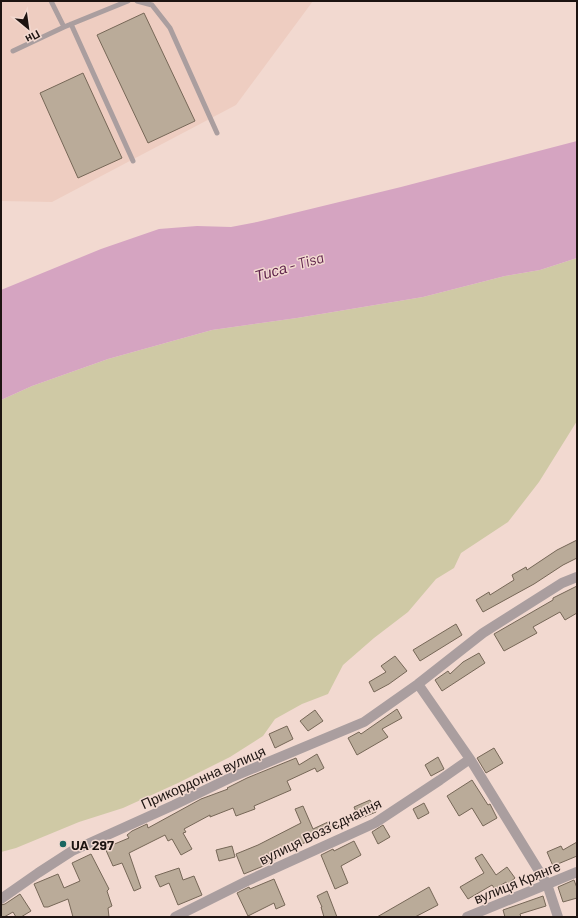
<svg xmlns="http://www.w3.org/2000/svg" width="578" height="918" font-family="Barlow,sans-serif">
<style>
.built{fill:#eecdc1}
.green{fill:#cfc9a5}
.water{fill:#d5a4c1}
.building{fill:#baab99;stroke:#766757}
.lines{fill:none;stroke-linecap:round;stroke-linejoin:round}
.service{stroke:#aa9e9f;stroke-width:5}
.minor{stroke:#aa9e9f;stroke-width:10}
.poi-dot{fill:#196660;stroke:#f2d9d0;stroke-width:1.5}
.labels{text-anchor:middle;dominant-baseline:central;stroke-width:3;stroke-linejoin:round;paint-order:stroke}
.street-label{font-size:14px;fill:#1d1411;stroke:#f2d9d0}
.poi-label{font-size:14px;font-weight:bold;fill:#1d1411;stroke:#f2d9d0;text-anchor:start}
.water-label{font-size:15px;font-style:italic;fill:#60254c;stroke:#f2d9d0}
</style>
<rect width="100%" height="100%" fill="#f2d9d0"/>
<path class="built" d="M 1,1 L 313,1 L 236,105 L 52,202 L 1,201 Z"/>
<path class="green" d="M 577,258 L 577,421 L 539,482 L 508,522 L 461,553 L 454,568 L 436,579 L 408,612 L 374,638 L 343,665 L 328,694 L 302,704 L 275,719 L 263,736 L 230,757 L 178,783 L 123,808 L 79,822 L 16,848 L 1,852 L 1,400 L 32,386 L 108,359 L 212,330 L 297,318 L 423,297 L 505,276 L 540,270 Z"/>
<path class="water" d="M 577,141 L 577,258 L 540,270 L 505,276 L 423,297 L 297,318 L 212,330 L 108,359 L 32,386 L 1,400 L 1,290 L 101,249 L 159,229 L 197,226 L 231,227 L 257,222 L 401,187 Z"/>
<path class="building" d="M 144,13 L 195,121 L 148,143 L 97,35 Z
M 83,73 L 122,158 L 78,178 L 40,93 Z
M 577,540 L 577,558 L 563,565 L 534,584 L 483,612 L 476,600 L 489,592 L 490,595 L 514,580 L 512,575 L 526,567 L 527,570 L 557,550 Z
M 577,586 L 577,613 L 565,620 L 560,612 L 533,627 L 537,633 L 504,651 L 494,634 L 553,600 L 553,598 Z
M 456,624 L 462,635 L 420,661 L 413,650 Z
M 479,653 L 485,663 L 442,691 L 435,680 L 448,671 L 450,674 L 463,662 Z
M 395,656 L 407,671 L 389,684 L 374,692 L 369,682 L 386,672 L 381,666 Z
M 397,709 L 402,718 L 382,729 L 388,737 L 357,755 L 348,738 L 359,732 L 361,734 Z
M 315,710 L 323,721 L 308,731 L 300,721 Z
M 287,726 L 293,739 L 275,748 L 269,734 Z
M 494,748 L 503,763 L 486,773 L 477,758 Z
M 317,754 L 324,768 L 317,772 L 315,768 L 287,781 L 291,790 L 254,806 L 255,809 L 236,816 L 233,808 L 210,817 L 210,815 L 184,829 L 186,832 L 183,833 L 192,849 L 181,855 L 172,839 L 168,841 L 165,835 L 129,853 L 141,888 L 134,891 L 122,863 L 113,866 L 105,848 L 129,838 L 127,835 L 132,831 L 147,824 L 148,828 L 201,799 L 228,789 L 227,788 L 247,778 L 296,758 L 299,765 Z
M 438,757 L 444,769 L 431,776 L 425,765 Z
M 472,780 L 488,805 L 490,804 L 497,818 L 483,826 L 472,808 L 459,816 L 447,796 Z
M 370,800 L 376,812 L 359,819 L 354,807 Z
M 424,803 L 429,813 L 418,819 L 413,809 Z
M 303,806 L 313,829 L 328,822 L 332,830 L 276,856 L 277,859 L 261,867 L 244,874 L 236,854 L 258,845 L 301,823 L 295,809 Z
M 383,825 L 390,837 L 378,844 L 372,832 Z
M 354,841 L 361,855 L 341,866 L 348,883 L 335,889 L 321,855 L 333,849 L 334,851 Z
M 577,842 L 577,856 L 553,866 L 547,852 L 561,846 L 563,850 Z
M 232,846 L 235,857 L 219,861 L 216,850 Z
M 91,854 L 109,889 L 107,891 L 112,906 L 108,908 L 109,917 L 73,917 L 68,899 L 48,907 L 44,907 L 34,884 L 58,874 L 64,888 L 80,881 L 72,863 Z
M 482,854 L 496,875 L 507,867 L 515,878 L 508,884 L 506,882 L 495,889 L 492,885 L 468,899 L 460,887 L 484,873 L 475,858 Z
M 179,868 L 183,880 L 194,876 L 202,895 L 178,905 L 169,883 L 160,887 L 155,876 Z
M 274,879 L 285,905 L 276,909 L 274,903 L 248,916 L 237,893 L 249,887 L 250,889 Z
M 574,880 L 577,888 L 577,898 L 563,902 L 558,887 Z
M 429,887 L 438,905 L 415,917 L 377,917 Z
M 327,891 L 337,917 L 324,917 L 321,907 L 322,907 L 317,896 Z
M 20,894 L 31,911 L 21,917 L 16,917 L 13,912 L 4,917 L 1,917 L 1,905 L 5,904 Z
M 543,896 L 546,906 L 520,914 L 521,917 L 505,917 L 503,910 Z"/>
<g class="lines">
<path class="service" d="M 51,1 L 64,27 L 128,1
M 137,1 L 152,5 L 170,28 L 217,133
M 71,24 L 133,161
M 13,51 L 64,27"/>
<path class="minor" d="M 418,684 L 470,759 L 547,884 L 558,917
M 1,899 L 38,873 L 72,851 L 174,805 L 230,778 L 364,722 L 418,684 L 483,633 L 562,583 L 577,577
M 175,917 L 247,881 L 375,823 L 440,780 L 470,759
M 467,917 L 577,872"/>
</g>
<circle class="poi-dot" cx="63" cy="844" r="4"/>
<g class="labels">
<g class="street-label">
<text transform="translate(203 777) rotate(-24)">Прикордонна вулиця</text>
<text transform="translate(320 831) rotate(-26)">вулиця Воззʼєднання</text>
<text transform="translate(517 882) rotate(-22)">вулиця Крянге</text>
</g>
<g class="poi-label">
<text x="71" y="844">UA 297</text>
</g>
<g class="water-label">
<text transform="translate(289 266) rotate(-16)">Тиса - Tisa</text>
</g>
</g>
<rect width="578" height="918" fill="none" stroke="#1d1411" stroke-width="4"/>
<g transform="translate(28 28) rotate(151)" stroke="#f2d9d0" stroke-width="3" paint-order="stroke">
<path d="M0-3L7 15L0 10L-7 15Z" fill="#1d1411"/>
<text y="-6" font-size="11" font-weight="bold" text-anchor="middle" fill="#1d1411">Пн</text>
</g>
</svg>
